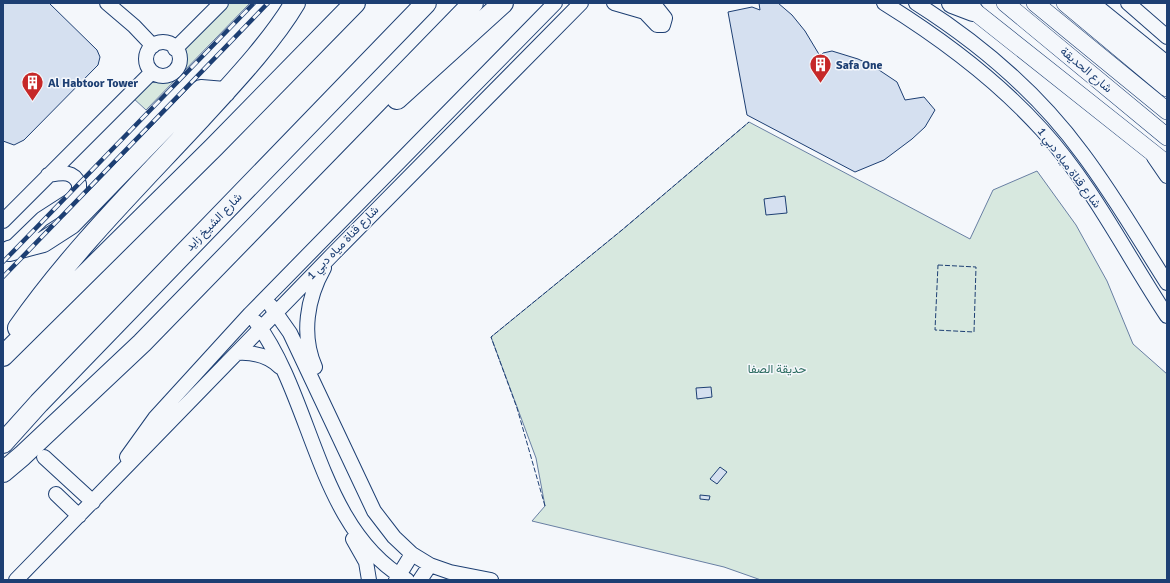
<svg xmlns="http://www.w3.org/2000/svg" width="1170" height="583" font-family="Signika,Vazirmatn,sans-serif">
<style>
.green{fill:#d7e8df;stroke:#687fa3}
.building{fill:#d5e0f0;stroke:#1d3f73}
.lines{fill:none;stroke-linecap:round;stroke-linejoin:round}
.minor-casing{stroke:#1d3f73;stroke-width:16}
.major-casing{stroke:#1d3f73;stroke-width:18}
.highway-casing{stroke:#1d3f73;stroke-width:22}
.minor{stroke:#f4f7fb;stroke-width:14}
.major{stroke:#f4f7fb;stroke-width:17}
.highway{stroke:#f4f7fb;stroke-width:20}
.rail-casing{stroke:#1d3f73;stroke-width:4.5}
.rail{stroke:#f4f7fb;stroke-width:3;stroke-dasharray:9;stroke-linecap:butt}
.fence{stroke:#1d3f73;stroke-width:1;stroke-dasharray:5 2;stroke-linecap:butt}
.labels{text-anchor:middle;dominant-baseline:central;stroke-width:3;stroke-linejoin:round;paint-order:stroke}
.poi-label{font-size:12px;font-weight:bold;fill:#1d3f73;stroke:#f4f7fb;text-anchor:start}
.street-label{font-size:12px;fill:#1d3f73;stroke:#f4f7fb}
.park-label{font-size:12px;fill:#2c6c60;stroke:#f4f7fb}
</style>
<rect width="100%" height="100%" fill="#f4f7fb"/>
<path class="green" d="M 229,3 L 250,3 L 146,110 L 132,97 L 148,82 C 167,86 193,69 185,47 Z
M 749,122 L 970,239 L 993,190 L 1037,171 L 1076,225 L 1107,281 L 1133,344 L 1167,374 L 1167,580 L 761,580 L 724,567 L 532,521 L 545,506 L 536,458 L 491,337 L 622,230 Z"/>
<path class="building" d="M 3,3 L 49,3 L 97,50 L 100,57 L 98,65 L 24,140 L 14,145 L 3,141 Z
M 759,3 L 778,3 L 792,15 L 805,31 L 820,56 L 823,53 L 832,51 L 858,59 L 873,66 L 897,82 L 905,100 L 924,97 L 935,110 L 925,127 L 912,139 L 884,160 L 855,172 L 747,115 L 728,12 L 752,7 L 760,10 Z
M 785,196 L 787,213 L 766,215 L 764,199 Z
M 711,387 L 712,397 L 697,399 L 696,388 Z
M 720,467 L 727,472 L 717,484 L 710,479 Z
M 700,495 L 710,496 L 709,500 L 700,499 Z"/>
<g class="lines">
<defs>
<path id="minor" d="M 107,3 L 134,26 L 153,46
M 614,3 L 645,12
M 636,3 L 657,25 L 663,25 L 665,18 L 653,3
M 884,3 C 942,39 996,79 1042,130 C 1092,185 1126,254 1167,316
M 916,3 C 979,43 1038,93 1082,153 C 1113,194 1139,239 1167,283
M 1128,3 L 1167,37
M146 59a17 17 0 1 1 34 0a17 17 0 1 1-34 0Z
M 175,49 L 221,3
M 1154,157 L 1167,176
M 3,221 L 152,72
M 9,251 L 42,219 L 73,199 L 79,190 L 79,184 C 73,170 61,173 48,175
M 271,306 L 290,333 L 374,511 L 394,537 L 412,554 L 430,565 L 450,572 L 491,580
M 256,322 C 314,400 317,528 407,580
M 237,353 C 253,352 268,355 280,367
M 315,367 C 301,335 307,298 324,268
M 44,457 L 93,502
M 127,457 L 155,418 L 250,314 L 555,3
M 56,494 L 79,516
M 353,539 L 366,562 L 369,580
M 16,580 L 332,255 L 581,3
M 396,580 L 412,554
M 420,580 L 430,565"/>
<path id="major" d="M 964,3 L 1167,164
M 1005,3 L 1167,137
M 1035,3 L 1167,111
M 1065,3 L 1167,88"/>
<path id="highway" d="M 952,3 L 973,11
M 1088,3 L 1167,67
M 397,99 L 503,3
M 9,251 L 43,242 L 71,224 L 201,90 L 225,92
M 18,328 C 71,252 138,186 201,118 C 232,84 272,42 295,3
M 3,356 L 214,147 L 355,3
M 3,443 L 39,403 L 426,3
M 3,472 L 22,456 L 142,343 L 473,3"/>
</defs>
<use href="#minor" class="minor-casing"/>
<use href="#major" class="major-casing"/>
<use href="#highway" class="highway-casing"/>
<use href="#minor" class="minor"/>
<use href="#major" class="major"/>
<use href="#highway" class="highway"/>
<defs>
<path id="rail" d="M 3,262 L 254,3
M 3,277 L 268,3"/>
</defs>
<use href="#rail" class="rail-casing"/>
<use href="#rail" class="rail"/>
<path class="fence" d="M 938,265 L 976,267 L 974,332 L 935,330 Z
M 545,506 L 517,408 L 491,337 L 622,230 L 749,122"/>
</g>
<defs>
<symbol id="building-pin" viewBox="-11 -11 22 30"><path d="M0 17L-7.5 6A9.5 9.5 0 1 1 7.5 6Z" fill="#c62828" stroke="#f4f7fb"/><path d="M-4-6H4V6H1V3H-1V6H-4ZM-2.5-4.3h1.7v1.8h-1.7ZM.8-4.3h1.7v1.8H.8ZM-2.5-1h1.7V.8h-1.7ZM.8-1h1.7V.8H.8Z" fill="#fff"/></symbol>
</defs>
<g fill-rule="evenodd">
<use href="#building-pin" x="808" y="52" width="25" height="34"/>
<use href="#building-pin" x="20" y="70" width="25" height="34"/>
</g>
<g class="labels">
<g class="poi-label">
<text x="836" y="65">Safa One</text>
<text x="48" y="83">Al Habtoor Tower</text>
</g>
<g class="street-label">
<text transform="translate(1086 70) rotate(40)">شارع الحديقة</text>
<text transform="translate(1069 168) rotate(53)">شارع قناة مياه دبي 1</text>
<text transform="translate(214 222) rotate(-46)">شارع الشيخ زايد</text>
<text transform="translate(343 243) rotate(-46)">شارع قناة مياه دبي 1</text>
</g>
<g class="park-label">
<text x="777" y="369">حديقة الصفا</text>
</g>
</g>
<rect width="1170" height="583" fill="none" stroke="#1d3f73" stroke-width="8"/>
</svg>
